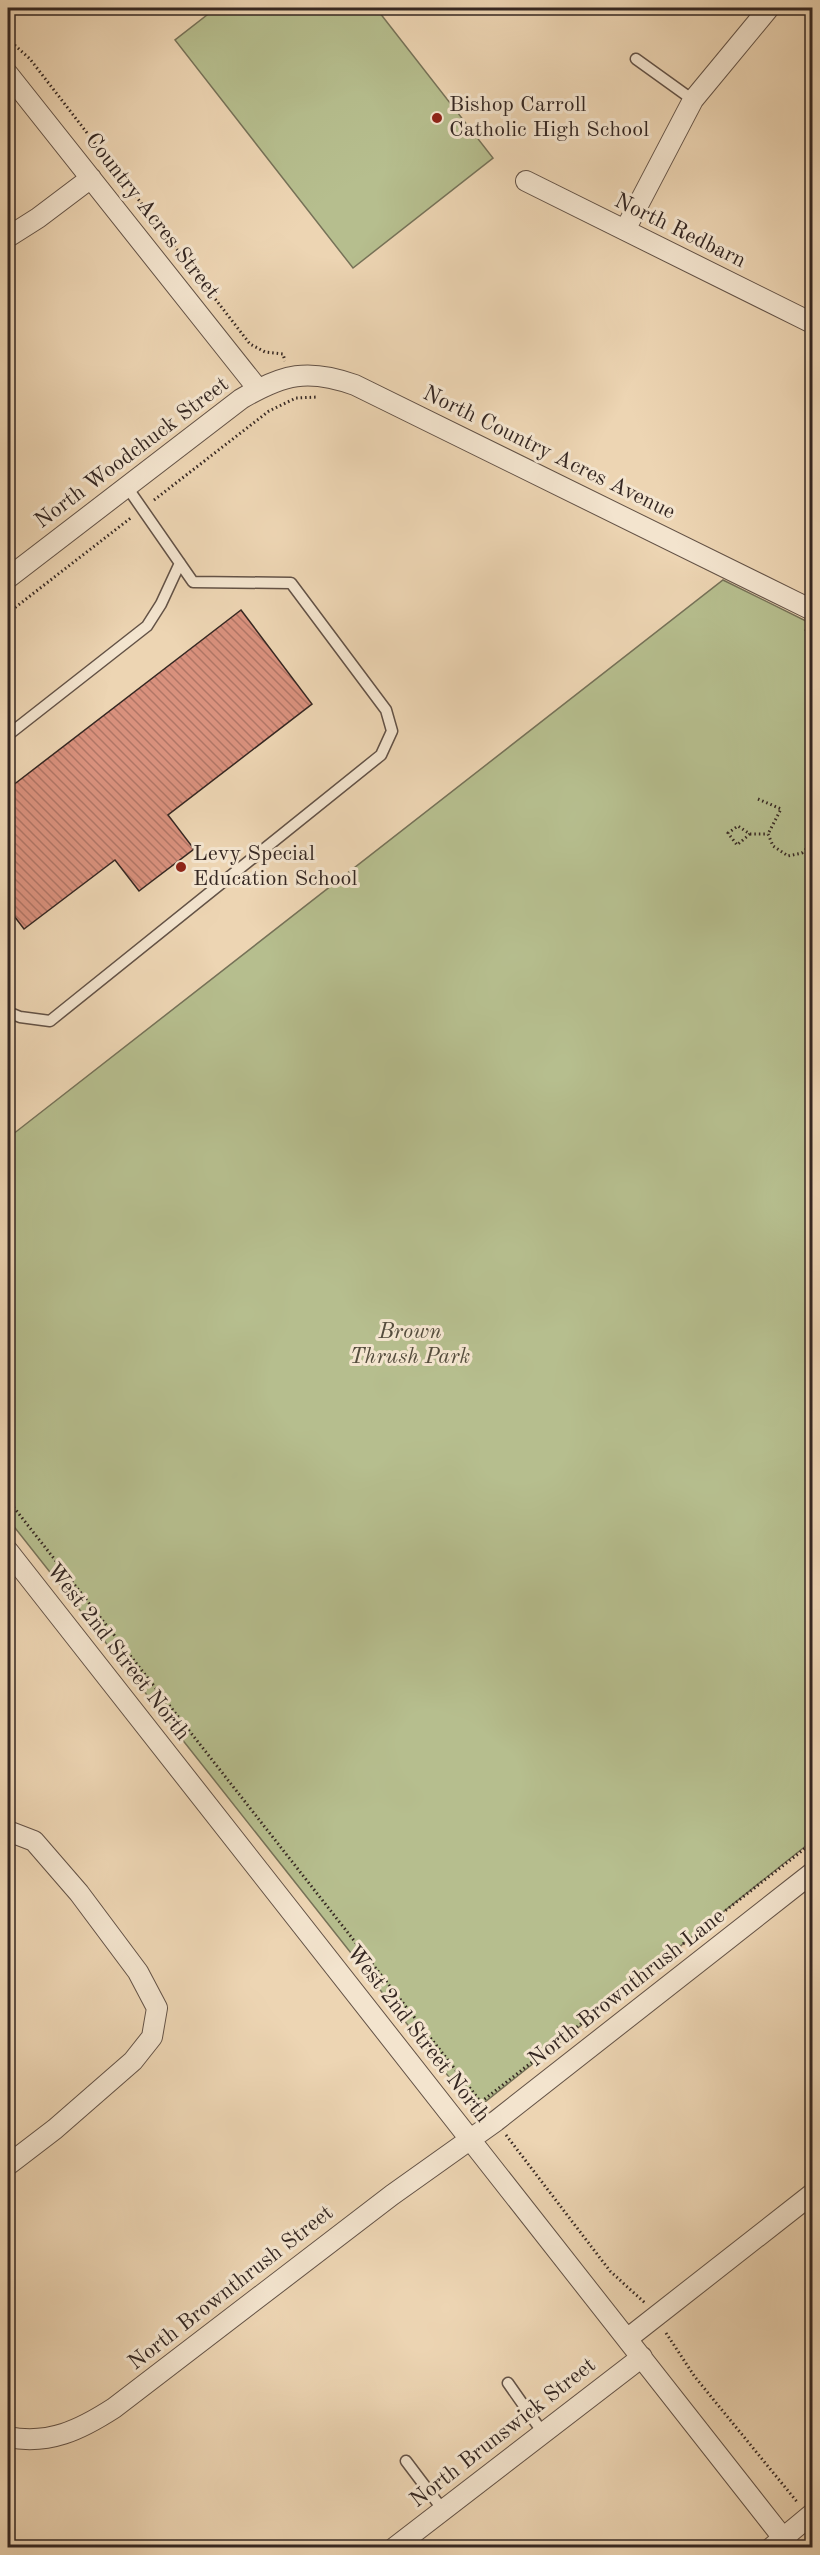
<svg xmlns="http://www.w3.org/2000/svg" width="820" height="2555" font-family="'Old Standard TT',serif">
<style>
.green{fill:#b6be8e;stroke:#767258;stroke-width:1.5}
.building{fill:url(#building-back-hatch);stroke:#352722;stroke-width:1.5}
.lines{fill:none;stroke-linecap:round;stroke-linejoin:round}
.service-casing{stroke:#635246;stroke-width:13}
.minor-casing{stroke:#635246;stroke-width:22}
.path{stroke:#352722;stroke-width:3;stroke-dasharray:1.5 3;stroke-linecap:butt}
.service{stroke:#f3e4ce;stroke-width:10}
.minor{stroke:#f3e4ce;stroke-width:20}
.poi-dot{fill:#8f2418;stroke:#f3e4ce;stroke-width:2}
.labels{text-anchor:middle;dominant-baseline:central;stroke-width:6;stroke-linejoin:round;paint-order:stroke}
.poi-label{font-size:22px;fill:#352722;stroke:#f3e4ce;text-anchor:start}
.street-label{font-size:22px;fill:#352722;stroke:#f3e4ce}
.park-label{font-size:22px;font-style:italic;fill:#554d3d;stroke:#f3e4ce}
</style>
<defs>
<pattern id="building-back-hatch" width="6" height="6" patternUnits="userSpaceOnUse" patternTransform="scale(1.5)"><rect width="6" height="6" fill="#d9917d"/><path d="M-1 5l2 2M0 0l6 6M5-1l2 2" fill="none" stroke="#b17666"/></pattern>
</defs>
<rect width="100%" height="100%" fill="#edd5b3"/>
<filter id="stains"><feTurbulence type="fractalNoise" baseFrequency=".00333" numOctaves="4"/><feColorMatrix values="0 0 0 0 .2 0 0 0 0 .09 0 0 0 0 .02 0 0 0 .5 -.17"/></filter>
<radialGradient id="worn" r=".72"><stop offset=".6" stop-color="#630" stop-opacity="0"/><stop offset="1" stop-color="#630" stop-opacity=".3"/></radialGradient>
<path class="green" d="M 216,8 L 376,8 L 493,158 L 353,268 L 175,40 Z
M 723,580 L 812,624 L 812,1841 L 475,2110 L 8,1519 L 8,1138 Z"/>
<path class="building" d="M 241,610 L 312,704 L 168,815 L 194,849 L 139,891 L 115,860 L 24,929 L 8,908 L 8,789 Z"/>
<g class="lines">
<defs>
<path id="service" d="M 636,59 L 693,100
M 8,735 L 147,626 L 161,604 L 180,563
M 8,1012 L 20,1017 L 50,1021 L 381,755 L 392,731 L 386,710 L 291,583 L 193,582 L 127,487
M 508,2383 L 543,2433
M 406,2461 L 443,2510"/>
<path id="minor" d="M 8,74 L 258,389
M 526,181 L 812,323
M 625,230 L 693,100 L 769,8
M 8,237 L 38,218 L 91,178
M 8,578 L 241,399 C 283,374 308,368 355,385 L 812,610
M 8,1551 L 791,2548
M 8,1831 L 34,1841 L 79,1893 L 138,1972 L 157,2008 L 152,2037 L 133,2061 L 55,2129 L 8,2165
M 627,2339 L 812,2194
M 8,2437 C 49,2445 80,2430 114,2408 L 392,2195 L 496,2121 L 812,1873
M 394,2548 L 642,2357
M 771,2548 L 812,2514"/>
</defs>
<use href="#service" class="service-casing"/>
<use href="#minor" class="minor-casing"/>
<path class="path" d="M 8,39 L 30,59 L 250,344 L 265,352 L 283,354 L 285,361
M 154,500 L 269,411 L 296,398 L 318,397
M 8,613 L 132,517
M 805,629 L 812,632
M 758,799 L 781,809 L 768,834
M 750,834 L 737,845 L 728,833 L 738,826 L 750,834 L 768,834
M 768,834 L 773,846 L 788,856 L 802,853 L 812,843
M 8,1500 L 484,2106
M 481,2102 L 812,1843
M 506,2135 L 610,2271 L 645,2303
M 666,2333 L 695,2377 L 798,2503"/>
<use href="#service" class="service"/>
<use href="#minor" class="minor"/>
</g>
<g class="poi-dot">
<circle cx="437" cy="118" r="6"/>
<circle cx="181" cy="867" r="6"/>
</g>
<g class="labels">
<g class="poi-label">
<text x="449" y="105">Bishop Carroll<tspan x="449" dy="25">Catholic High School</tspan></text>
<text x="193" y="854">Levy Special<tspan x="193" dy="25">Education School</tspan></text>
</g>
<g class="street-label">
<text transform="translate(152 216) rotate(52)">Country Acres Street</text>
<text transform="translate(680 231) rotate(26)">North Redbarn</text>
<text transform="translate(132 453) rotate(-37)">North Woodchuck Street</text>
<text transform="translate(549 453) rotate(26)">North Country Acres Avenue</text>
<text transform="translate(118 1652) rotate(52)">West 2nd Street North</text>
<text transform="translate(627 1988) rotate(-38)">North Brownthrush Lane</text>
<text transform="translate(418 2034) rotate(52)">West 2nd Street North</text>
<text transform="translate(231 2288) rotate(-38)">North Brownthrush Street</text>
<text transform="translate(503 2433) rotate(-38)">North Brunswick Street</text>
</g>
<g class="park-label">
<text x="410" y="1332">Brown<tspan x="410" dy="25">Thrush Park</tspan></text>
</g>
</g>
<rect width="820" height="2555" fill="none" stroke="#edd5b3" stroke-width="30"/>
<rect x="9" y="9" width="802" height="2537" fill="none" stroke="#352722" stroke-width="3"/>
<rect x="15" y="15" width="790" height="2525" fill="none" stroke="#352722" stroke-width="1.5"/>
<rect width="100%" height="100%" filter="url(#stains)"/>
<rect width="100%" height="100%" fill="url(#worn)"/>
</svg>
